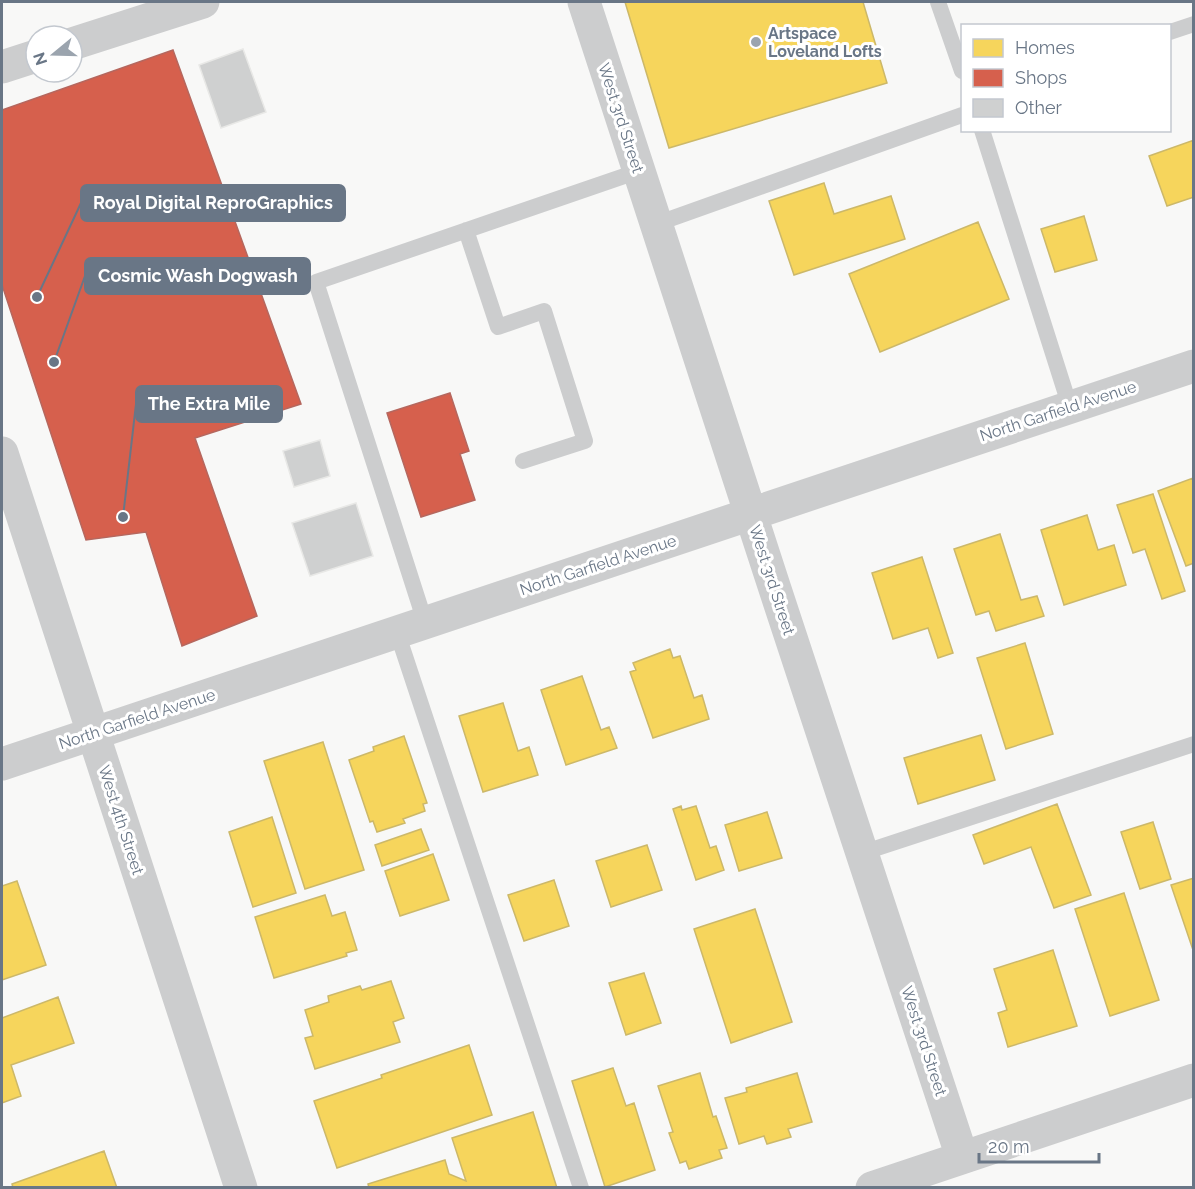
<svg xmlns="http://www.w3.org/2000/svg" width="1195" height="1189" font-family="Raleway,sans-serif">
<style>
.homes{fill:#f6d55c;stroke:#ccb869;stroke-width:1.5}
.shops{fill:#d6604d;stroke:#b5675e;stroke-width:1.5}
.building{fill:#cfd0d0;stroke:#e8e8e6;stroke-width:1.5}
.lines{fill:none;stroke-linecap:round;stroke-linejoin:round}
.service{stroke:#cccdce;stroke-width:16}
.minor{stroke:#cccdce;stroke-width:33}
.poi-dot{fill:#9ba4ae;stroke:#fff;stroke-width:2}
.labels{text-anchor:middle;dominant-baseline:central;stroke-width:6;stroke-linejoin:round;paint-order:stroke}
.poi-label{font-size:16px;font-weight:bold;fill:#697686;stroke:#fff;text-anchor:start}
.street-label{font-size:16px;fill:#697686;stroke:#fff}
.leader{fill:none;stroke:#697686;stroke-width:2}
.callout-dot{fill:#697686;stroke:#fff;stroke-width:2}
.callout{fill:#697686;stroke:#697686;stroke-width:2}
.callout-label{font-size:18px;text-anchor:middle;font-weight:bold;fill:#fff}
</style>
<rect width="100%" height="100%" fill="#f8f8f7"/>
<path class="homes" d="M 625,2 L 863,2 L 887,83 L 669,148 Z
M 1194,140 L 1194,197 L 1167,206 L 1149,156 Z
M 824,183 L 834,214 L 891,196 L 905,239 L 794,275 L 769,201 Z
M 1084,216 L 1097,260 L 1055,272 L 1041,229 Z
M 978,222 L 1009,299 L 880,352 L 849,274 Z
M 1193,478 L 1194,563 L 1186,566 L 1158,491 Z
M 1153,494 L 1185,591 L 1162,599 L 1145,549 L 1133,553 L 1117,505 Z
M 1087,515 L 1098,550 L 1114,545 L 1126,585 L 1064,605 L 1041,530 Z
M 1000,534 L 1021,600 L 1037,596 L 1044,616 L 996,631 L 989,611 L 976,615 L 954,549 Z
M 922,557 L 953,653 L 938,658 L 928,628 L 893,639 L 872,573 Z
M 1025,643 L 1053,734 L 1006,749 L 977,658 Z
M 670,649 L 673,658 L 680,656 L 694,698 L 702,695 L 709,719 L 653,738 L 630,672 L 636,670 L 633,663 Z
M 582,676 L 601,730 L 609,727 L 617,748 L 566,765 L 541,690 Z
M 503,703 L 518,751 L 529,747 L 538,775 L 483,792 L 459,716 Z
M 981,735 L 995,780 L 918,804 L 904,758 Z
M 404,736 L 427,803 L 423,804 L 425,811 L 403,819 L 405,823 L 377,832 L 373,821 L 370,822 L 349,760 L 374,751 L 373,747 Z
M 323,742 L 364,870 L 305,889 L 264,761 Z
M 1057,804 L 1091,895 L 1054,908 L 1031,847 L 984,864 L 973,835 Z
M 681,806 L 682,810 L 696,806 L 710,848 L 716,846 L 724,870 L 696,880 L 673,809 Z
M 767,812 L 782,858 L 739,871 L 725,825 Z
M 272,817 L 296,893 L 253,907 L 229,832 Z
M 1153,822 L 1171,879 L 1140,889 L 1121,832 Z
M 421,829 L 429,850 L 382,866 L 375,845 Z
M 647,845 L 662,890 L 611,907 L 596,861 Z
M 433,854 L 449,900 L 400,916 L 385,871 Z
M 1194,878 L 1194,953 L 1171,885 Z
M 554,880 L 569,926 L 524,941 L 508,895 Z
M 17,881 L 46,965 L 2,980 L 2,886 Z
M 1124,893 L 1159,1000 L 1110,1016 L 1075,909 Z
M 325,895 L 332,916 L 345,912 L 357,950 L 346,953 L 347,956 L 274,978 L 255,917 Z
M 755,909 L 792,1022 L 731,1043 L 694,929 Z
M 1053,950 L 1077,1026 L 1008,1047 L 998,1013 L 1007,1010 L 994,969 Z
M 644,973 L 661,1023 L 626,1035 L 609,983 Z
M 391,981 L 404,1018 L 393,1022 L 400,1042 L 315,1069 L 305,1038 L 313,1036 L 305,1010 L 329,1002 L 328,996 L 360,986 L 362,990 Z
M 58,997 L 74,1043 L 11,1065 L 21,1096 L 2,1103 L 2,1018 Z
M 469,1045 L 492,1115 L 337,1168 L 314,1101 L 382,1078 L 381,1075 Z
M 613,1068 L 626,1106 L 634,1103 L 655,1170 L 605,1187 L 572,1081 Z
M 700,1073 L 713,1117 L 716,1116 L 727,1148 L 719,1150 L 722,1158 L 689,1169 L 686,1161 L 680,1163 L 669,1133 L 673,1132 L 658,1086 Z
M 797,1073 L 812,1122 L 788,1129 L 791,1137 L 767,1144 L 764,1136 L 739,1144 L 725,1098 L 747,1092 L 746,1088 Z
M 533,1112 L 557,1188 L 369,1188 L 368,1184 L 445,1160 L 449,1174 L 466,1181 L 452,1138 Z
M 104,1151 L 117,1188 L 13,1188 L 12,1184 Z"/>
<path class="shops" d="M 173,50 L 301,404 L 195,438 L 257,616 L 182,646 L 146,532 L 86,540 L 2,285 L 2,110 Z
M 450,393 L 469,451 L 460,454 L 475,500 L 421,517 L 387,413 Z"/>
<path class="building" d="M 243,49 L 266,112 L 221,128 L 199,65 Z
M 320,440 L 330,476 L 294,487 L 283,451 Z
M 356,503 L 373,556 L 310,576 L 292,523 Z"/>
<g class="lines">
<path class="service" d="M 938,2 L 962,71
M 1170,32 L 1194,24
M 982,130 L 1070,407
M 656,224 L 962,115
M 466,230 L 498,327 L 544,311 L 585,441 L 523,461
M 425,622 L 316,282 L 639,171
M 397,632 L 581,1188
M 862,853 L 1194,744"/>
<path class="minor" d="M 584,2 L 775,589 L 962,1157
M 72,44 L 203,2
M 2,67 L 36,56
M 2,453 L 241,1188
M 2,764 L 1194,366
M 872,1188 L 1194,1080"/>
</g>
<circle class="poi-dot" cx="756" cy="42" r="6"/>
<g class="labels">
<g class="poi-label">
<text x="768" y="33">Artspace<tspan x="768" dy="18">Loveland Lofts</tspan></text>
</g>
<g class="street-label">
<text transform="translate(621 118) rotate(72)">West 3rd Street</text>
<text transform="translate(1058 411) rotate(-18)">North Garfield Avenue</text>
<text transform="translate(598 565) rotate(-18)">North Garfield Avenue</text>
<text transform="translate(772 580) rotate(72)">West 3rd Street</text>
<text transform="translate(137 719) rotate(-18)">North Garfield Avenue</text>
<text transform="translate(121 820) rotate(72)">West 4th Street</text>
<text transform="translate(924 1041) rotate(72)">West 3rd Street</text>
</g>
</g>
<path class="leader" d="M37 297L81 203M54 362L85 276M123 517L136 404"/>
<g class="callout-dot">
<circle cx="37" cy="297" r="6"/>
<circle cx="54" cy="362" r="6"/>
<circle cx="123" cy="517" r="6"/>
</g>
<g class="callout">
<rect x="81" y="185" width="264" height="36" rx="6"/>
<rect x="85" y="258" width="225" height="36" rx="6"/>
<rect x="136" y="386" width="146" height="36" rx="6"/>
</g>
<g class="callout-label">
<text x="213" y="209">Royal Digital ReproGraphics</text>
<text x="198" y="282">Cosmic Wash Dogwash</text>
<text x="209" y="410">The Extra Mile</text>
</g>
<rect width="1195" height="1189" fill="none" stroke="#697686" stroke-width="6"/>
<rect x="961" y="24" width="210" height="108" fill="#ffffff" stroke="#c3c8cf" stroke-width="1.5"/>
<rect x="973" y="39" width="30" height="18" fill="#f6d55c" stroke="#c3c8cf" stroke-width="1.5"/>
<text x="1015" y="54" font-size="18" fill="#697686">Homes</text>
<rect x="973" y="69" width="30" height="18" fill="#d6604d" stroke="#c3c8cf" stroke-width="1.5"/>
<text x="1015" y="84" font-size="18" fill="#697686">Shops</text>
<rect x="973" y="99" width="30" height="18" fill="#cfd0d0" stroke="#c3c8cf" stroke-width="1.5"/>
<text x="1015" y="114" font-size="18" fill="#697686">Other</text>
<g transform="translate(54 54) rotate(251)"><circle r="28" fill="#ffffff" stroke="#c3c8cf" stroke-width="1.5"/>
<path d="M0-4.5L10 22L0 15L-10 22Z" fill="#9ba4ae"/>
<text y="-9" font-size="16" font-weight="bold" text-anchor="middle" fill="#697686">N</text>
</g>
<path d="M979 1153v9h120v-9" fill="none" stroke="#697686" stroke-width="3"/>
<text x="988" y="1153" font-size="18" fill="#697686" stroke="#ffffff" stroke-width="4.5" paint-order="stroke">20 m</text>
</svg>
